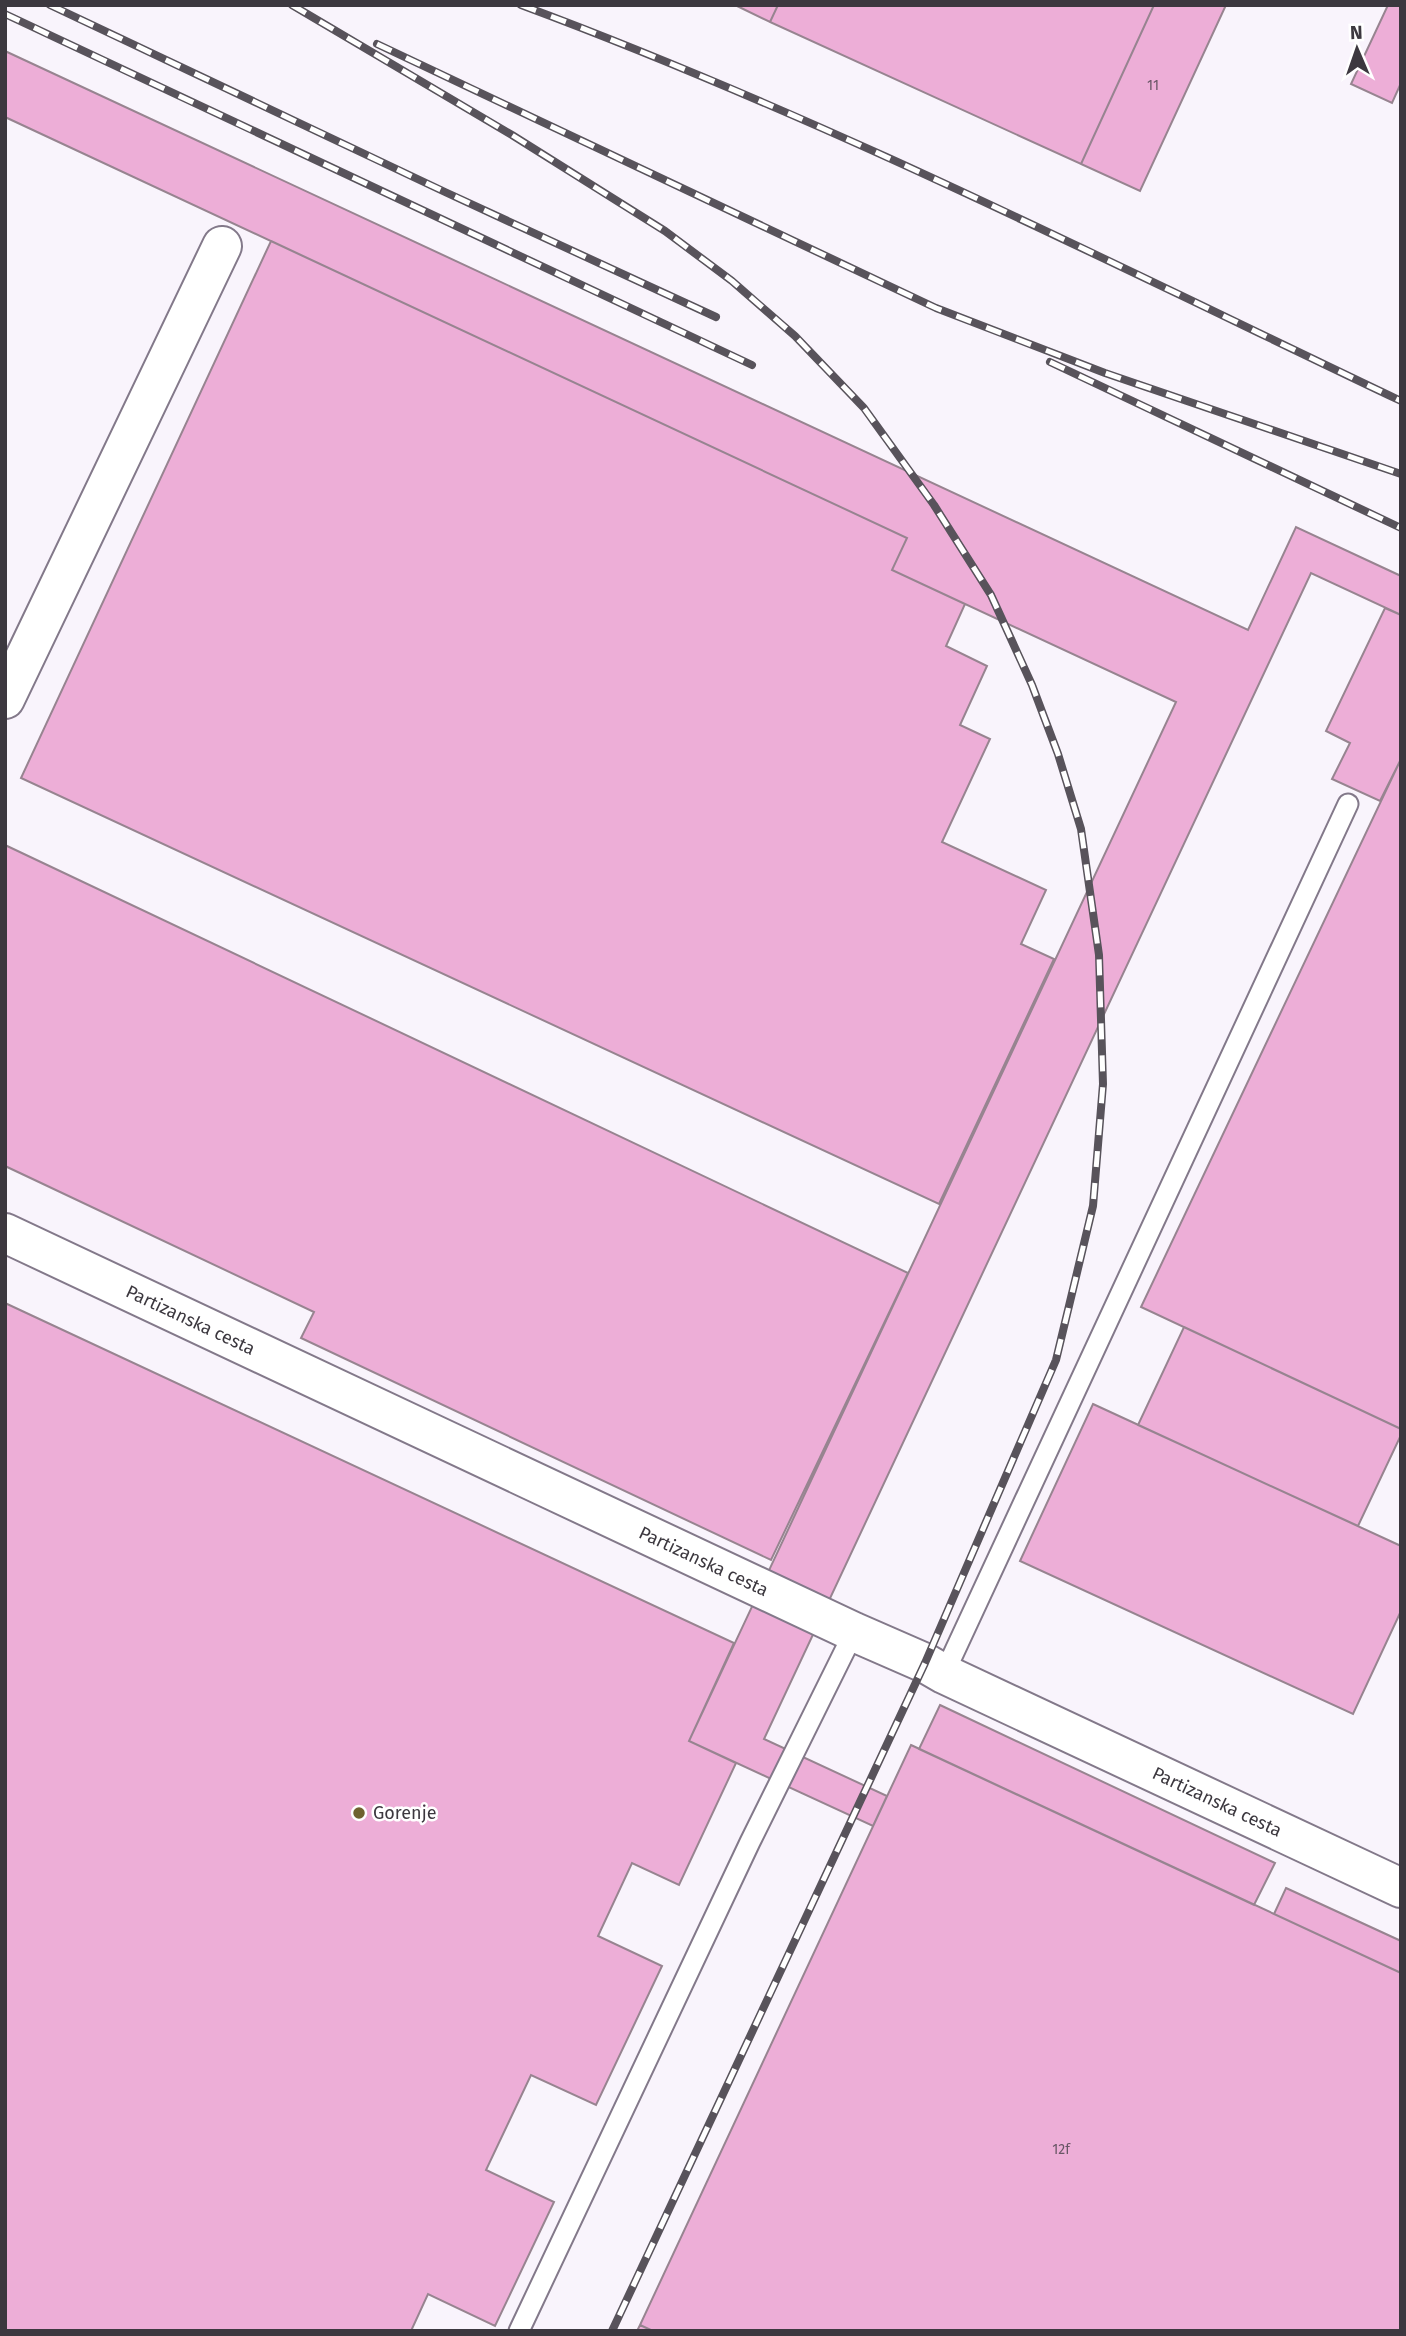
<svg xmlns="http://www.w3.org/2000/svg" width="1406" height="2336" font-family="'Fira Sans',sans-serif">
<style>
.building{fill:#edaed7;stroke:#978490;stroke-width:2}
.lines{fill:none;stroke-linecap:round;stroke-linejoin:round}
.lane-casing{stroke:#83798a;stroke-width:23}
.street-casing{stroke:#83798a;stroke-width:42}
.lane{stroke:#fff;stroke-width:19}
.street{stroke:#fff;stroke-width:38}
.rail-casing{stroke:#58535b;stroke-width:8}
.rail{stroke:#fff;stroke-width:5;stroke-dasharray:16;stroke-linecap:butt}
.poi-dot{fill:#6f622f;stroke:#fff;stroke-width:2.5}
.labels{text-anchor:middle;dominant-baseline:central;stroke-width:5;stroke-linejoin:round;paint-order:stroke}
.number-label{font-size:14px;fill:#685665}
.street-label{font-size:18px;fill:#3c383f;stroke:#fff}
.poi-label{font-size:18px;fill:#3c383f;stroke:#fff;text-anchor:start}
</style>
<rect width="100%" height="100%" fill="#f9f4fc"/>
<path class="building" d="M 735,5 L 778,5 L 770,22 Z
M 778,5 L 1154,5 L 1081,164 L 770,22 Z
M 1154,5 L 1226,5 L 1140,191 L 1081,164 Z
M 1388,5 L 1401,5 L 1401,83 L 1392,103 L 1351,84 Z
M 5,51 L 1248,630 L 1296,527 L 1401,576 L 1401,615 L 1311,573 L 764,1739 L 887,1796 L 873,1826 L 689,1741 L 1176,702 L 892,570 L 907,538 L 5,117 Z
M 271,241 L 907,538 L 892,570 L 965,604 L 946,646 L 987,666 L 960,725 L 990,739 L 942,842 L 1046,890 L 1021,944 L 1054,959 L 939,1204 L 21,778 Z
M 1385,608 L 1401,615 L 1401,759 L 1380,801 L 1332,779 L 1350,743 L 1326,731 Z
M 1401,759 L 1401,1429 L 1141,1307 Z
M 5,845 L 908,1273 L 771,1560 L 301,1338 L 314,1312 L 5,1166 Z
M 5,1303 L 734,1643 L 689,1741 L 736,1763 L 679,1885 L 632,1863 L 598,1936 L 662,1966 L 596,2105 L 531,2075 L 486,2170 L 554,2202 L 495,2326 L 428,2294 L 411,2331 L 5,2331 Z
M 1184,1327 L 1401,1429 L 1401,1435 L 1358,1526 L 1138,1425 Z
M 1093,1404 L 1401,1546 L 1401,1611 L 1353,1714 L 1020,1561 Z
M 940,1705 L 1275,1863 L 1254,1905 L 919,1749 Z
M 911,1745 L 1401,1973 L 1401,2331 L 653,2331 L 640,2325 Z
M 1286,1888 L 1401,1941 L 1401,1973 L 1274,1914 Z
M 640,2325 L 653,2331 L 637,2331 Z"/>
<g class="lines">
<defs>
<path id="lane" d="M 944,1674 L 1348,804
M 519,2331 L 750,1842 L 854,1632"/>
<g id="street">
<path d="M 5,699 L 222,246"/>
<path id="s1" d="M 5,1233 L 854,1632 L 925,1663 L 944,1674 L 1401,1888"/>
</g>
</defs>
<use href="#lane" class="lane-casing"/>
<use href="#street" class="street-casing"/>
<use href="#lane" class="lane"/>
<use href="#street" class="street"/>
<defs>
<path id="rail" d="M 50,5 L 445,192 L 716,317
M 292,5 L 512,135 L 665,231 L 732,281 L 795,336 L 864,408 L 934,505 L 991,595 L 1032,685 L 1058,754 L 1081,829 L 1099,955 L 1103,1084 L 1093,1206 L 1056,1360 L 925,1663 L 612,2331
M 521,5 C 823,117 1111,263 1401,401
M 5,14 L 752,365
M 377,44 L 936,308 L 1105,373 L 1401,474
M 1050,362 L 1401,528"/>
</defs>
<use href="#rail" class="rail-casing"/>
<use href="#rail" class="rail"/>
</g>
<circle class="poi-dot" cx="359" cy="1813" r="7"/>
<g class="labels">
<g class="number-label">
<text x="1153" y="85">11</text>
<text x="1061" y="2149">12f</text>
</g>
<g class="street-label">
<text stroke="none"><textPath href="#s1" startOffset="205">Partizanska cesta</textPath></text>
<text stroke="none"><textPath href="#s1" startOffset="772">Partizanska cesta</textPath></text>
<text stroke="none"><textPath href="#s1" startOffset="1339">Partizanska cesta</textPath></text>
</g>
<g class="poi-label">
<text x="373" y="1813">Gorenje</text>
</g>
</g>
<rect width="1406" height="2336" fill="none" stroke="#3c383f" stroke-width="14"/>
<g transform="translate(1357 49) rotate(358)" stroke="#ffffff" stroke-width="5" paint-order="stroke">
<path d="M0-5L12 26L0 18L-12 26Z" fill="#3c383f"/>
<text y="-10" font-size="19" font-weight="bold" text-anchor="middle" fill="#3c383f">N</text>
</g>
</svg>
